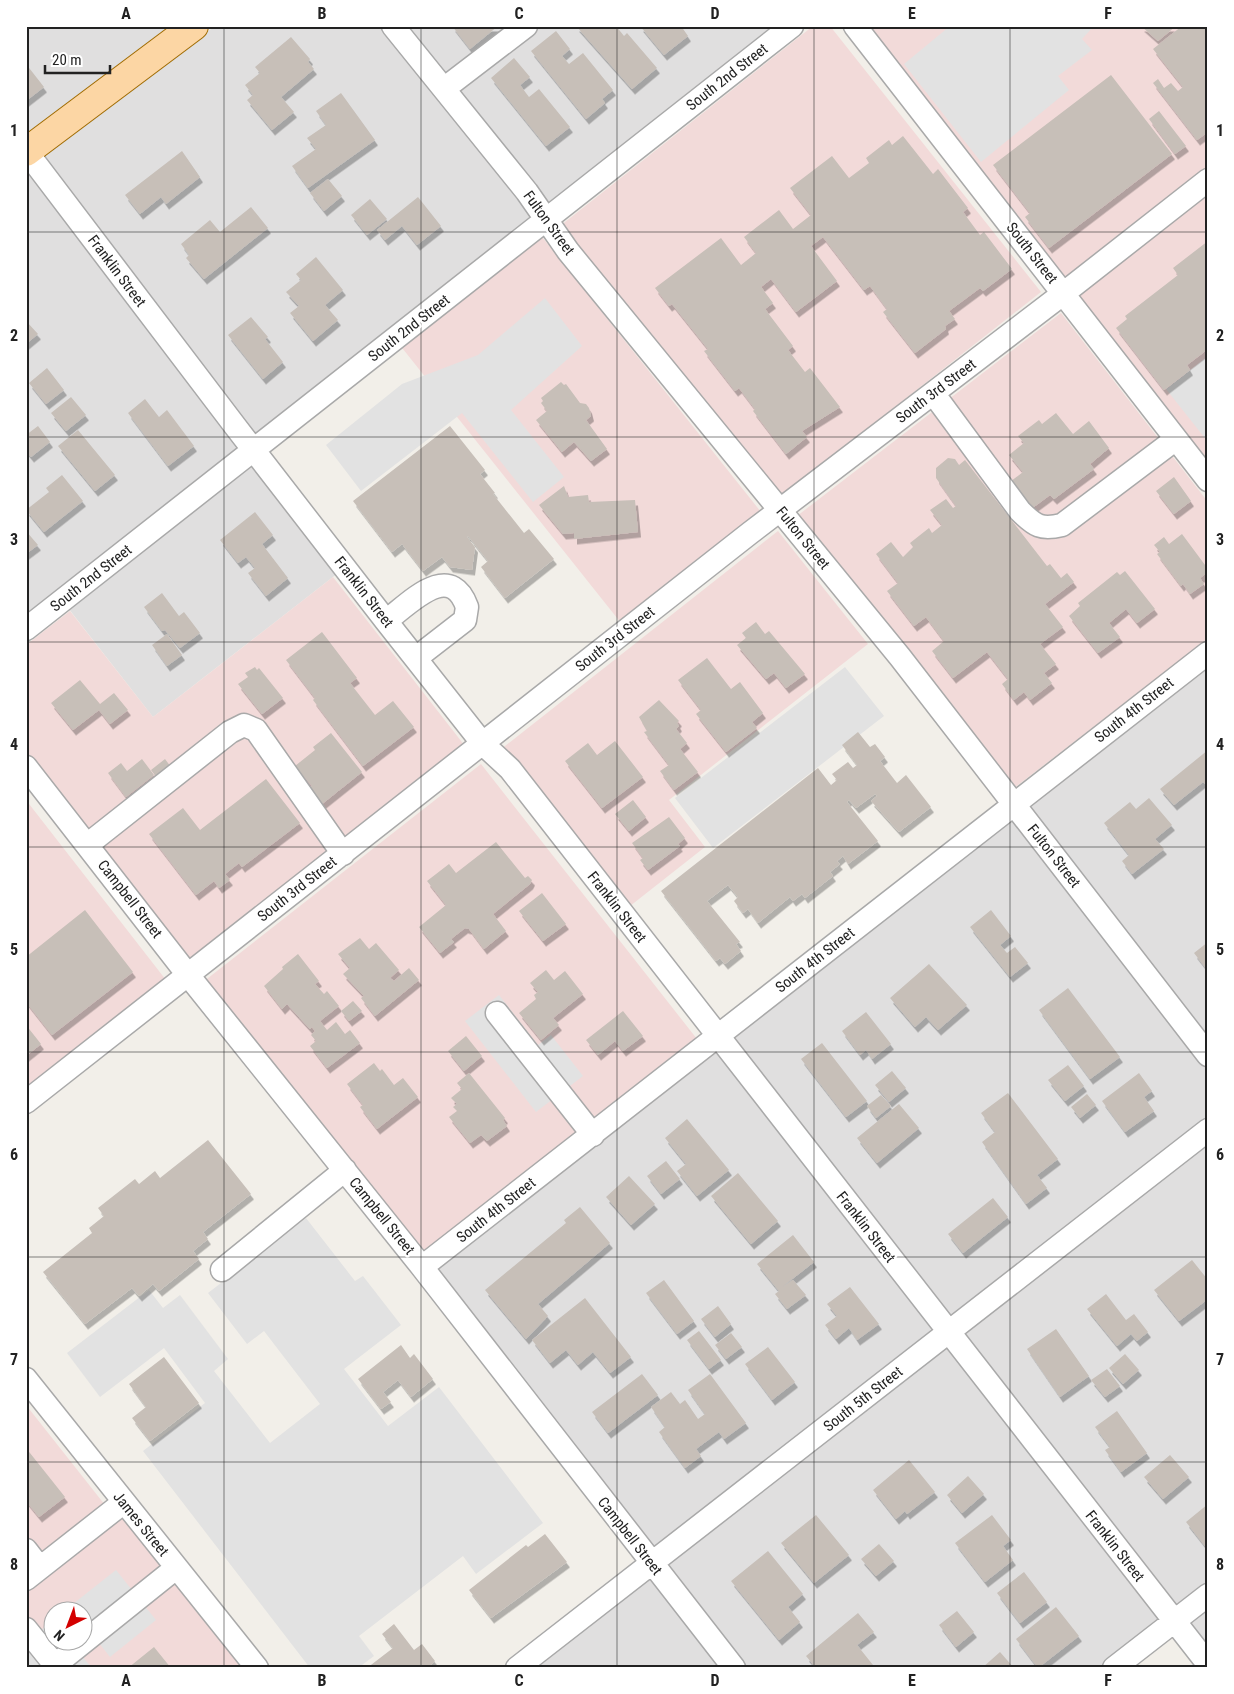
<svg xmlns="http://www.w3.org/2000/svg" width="1234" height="1694" font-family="'Roboto Condensed',sans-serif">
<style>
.residential{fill:#e0dfdf}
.commercial{fill:#f2dad9;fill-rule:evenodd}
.parking{fill:#e2e2e2}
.building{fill:#c7bfb8;filter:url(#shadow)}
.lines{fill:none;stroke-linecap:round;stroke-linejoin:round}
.minor-casing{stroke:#a9a9a9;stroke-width:25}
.major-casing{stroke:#a06b00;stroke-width:30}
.minor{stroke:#fff;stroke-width:22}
.major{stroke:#fcd6a4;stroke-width:28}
.grid{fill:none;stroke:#222;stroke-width:1;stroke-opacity:0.55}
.labels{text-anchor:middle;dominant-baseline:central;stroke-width:4.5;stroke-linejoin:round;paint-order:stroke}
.street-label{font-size:15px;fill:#222;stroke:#fff}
.neatline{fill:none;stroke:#222;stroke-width:2}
.grid-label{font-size:16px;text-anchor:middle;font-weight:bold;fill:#222}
</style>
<defs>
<filter id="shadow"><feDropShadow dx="3" dy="5.5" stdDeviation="0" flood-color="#0004"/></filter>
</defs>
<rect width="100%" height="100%" fill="#f2efe9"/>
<path class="residential" d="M 26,26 L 186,26 L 26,149 Z
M 215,26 L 789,26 L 26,620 L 26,169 Z
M 258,452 L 347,566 L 153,717 L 65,604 Z
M 1208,661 L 1208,1655 L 728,1038 Z
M 717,1048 L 1164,1620 L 1103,1668 L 744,1668 L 433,1267 Z
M 652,1573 L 726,1668 L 530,1668 Z"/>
<path class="commercial" d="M 813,26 L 830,26 L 1041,292 L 777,500 L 560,226 Z
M 860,26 L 1208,26 L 1208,470 Z
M 539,233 L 761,512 L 621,623 L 399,344 Z
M 1061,313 L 1208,502 L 1208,639 L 1009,792 L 797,516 Z
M 778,531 L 868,644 L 669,800 L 705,847 L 625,910 L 500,750 Z
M 333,577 L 465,746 L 185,963 L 26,760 L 26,645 L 70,611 L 153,717 Z
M 481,764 L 697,1039 L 419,1257 L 203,982 Z
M 26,800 L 166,980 L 26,1087 Z
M 26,1405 L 105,1505 L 26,1566 Z
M 125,1512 L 250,1668 L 26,1668 L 26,1586 ZM 52,1612 L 82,1612 L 82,1642 L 52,1642 Z"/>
<path class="parking" d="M 950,26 L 1094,26 L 1082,39 L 1092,50 L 1058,76 L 1069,90 L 981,162 L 904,64 Z
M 545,298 L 582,346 L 511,410 L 564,477 L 533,502 L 462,413 L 361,491 L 326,445 L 402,384 L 478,355 Z
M 1208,356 L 1208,442 L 1166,389 Z
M 845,667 L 884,716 L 713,848 L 675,798 Z
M 499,995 L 538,1045 L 551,1035 L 583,1076 L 536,1112 L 465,1021 Z
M 306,1218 L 355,1281 L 363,1276 L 401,1325 L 344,1369 L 388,1426 L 439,1387 L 543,1523 L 476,1574 L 463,1556 L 359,1636 L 374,1656 L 358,1668 L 310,1668 L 143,1451 L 205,1403 L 164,1348 L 100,1397 L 67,1353 L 149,1290 L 163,1308 L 180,1295 L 228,1359 L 214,1371 L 270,1443 L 320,1404 L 264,1331 L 247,1344 L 208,1293 Z
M 116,1570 L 156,1620 L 110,1657 L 99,1643 L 82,1656 L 92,1668 L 26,1668 L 26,1642 L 52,1621 L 52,1642 L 82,1642 L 82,1612 L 64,1611 Z"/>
<path class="building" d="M 452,26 L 498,26 L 470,49 Z
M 576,26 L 616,26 L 624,36 L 627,33 L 657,68 L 632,89 Z
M 640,26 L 681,26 L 688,36 L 664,55 Z
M 1141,26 L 1176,26 L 1158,41 Z
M 1182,26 L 1208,26 L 1208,132 L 1197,140 L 1153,83 L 1158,79 L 1164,88 L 1171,83 L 1178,91 L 1183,87 L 1153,49 Z
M 556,31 L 570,49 L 562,56 L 569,64 L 583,53 L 613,90 L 602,99 L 605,103 L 586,119 L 531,51 Z
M 291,37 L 310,59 L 308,62 L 314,69 L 281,97 L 294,112 L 272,130 L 247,100 L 253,95 L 245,85 L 260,73 L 255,67 Z
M 514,58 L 530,77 L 520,85 L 529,97 L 539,89 L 570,127 L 546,146 L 491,78 Z
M 26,64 L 44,87 L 26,101 Z
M 1111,75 L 1172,154 L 1049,248 L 1025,217 L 1030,213 L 993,165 Z
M 341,93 L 375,140 L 308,188 L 292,166 L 316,149 L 307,138 L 326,125 L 316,111 Z
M 1159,111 L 1186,146 L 1175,154 L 1149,119 Z
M 903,136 L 933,174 L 938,169 L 968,208 L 963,212 L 980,235 L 984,232 L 1012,269 L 983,291 L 980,288 L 949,311 L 955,319 L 945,326 L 946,329 L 915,353 L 883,312 L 887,309 L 870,286 L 864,290 L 823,237 L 811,246 L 837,281 L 796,312 L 771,279 L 761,287 L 773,303 L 765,309 L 793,346 L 788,350 L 805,372 L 810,368 L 840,407 L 802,431 L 807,437 L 786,454 L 753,411 L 755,409 L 739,388 L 735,391 L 704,351 L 708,349 L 672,304 L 669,306 L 655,288 L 721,238 L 741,265 L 756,253 L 744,237 L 779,210 L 793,229 L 811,215 L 790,188 L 832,156 L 849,178 L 869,163 L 866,158 L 889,140 L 892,145 Z
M 182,151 L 200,177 L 166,204 L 161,197 L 140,214 L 125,195 Z
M 328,179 L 342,196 L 324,211 L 310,193 Z
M 418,197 L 441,226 L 417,245 L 402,226 L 385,240 L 377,230 Z
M 370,199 L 387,219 L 367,235 L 351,215 Z
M 251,207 L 268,228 L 204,279 L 186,258 L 189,255 L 181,244 L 210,220 L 220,232 Z
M 1208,241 L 1208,349 L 1187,365 L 1190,370 L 1164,390 L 1116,328 L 1127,319 L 1125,316 L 1178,275 L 1173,268 Z
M 316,257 L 343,290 L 325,305 L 338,320 L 313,341 L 290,313 L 299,306 L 286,292 L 301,280 L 296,274 Z
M 251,317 L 268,337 L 265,339 L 283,362 L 263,379 L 228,335 Z
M 27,322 L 38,334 L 26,344 L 26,323 Z
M 47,368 L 64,390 L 46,404 L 29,383 Z
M 561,382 L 564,385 L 566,384 L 580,403 L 586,404 L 589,408 L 591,416 L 586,420 L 607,449 L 591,461 L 574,442 L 562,452 L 536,420 L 547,411 L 541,403 L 543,401 L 541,398 Z
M 71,397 L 86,415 L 66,431 L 51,413 Z
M 145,399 L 159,417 L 167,410 L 194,446 L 168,466 L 128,413 Z
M 1056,413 L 1073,434 L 1089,421 L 1109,448 L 1090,464 L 1094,469 L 1054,499 L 1050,495 L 1027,512 L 1006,485 L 1023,472 L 1009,455 L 1024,443 L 1018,436 L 1039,420 L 1042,424 Z
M 38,426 L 50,442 L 31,457 L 26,451 L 26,435 Z
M 450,426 L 485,470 L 480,474 L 495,493 L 493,494 L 524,533 L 529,529 L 554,559 L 505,598 L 481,567 L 488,561 L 468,536 L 467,537 L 475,547 L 472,570 L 450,567 L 442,557 L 423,571 L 402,544 L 392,552 L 353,501 Z
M 78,430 L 115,475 L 95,491 L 58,446 Z
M 948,458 L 955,459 L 959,465 L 965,460 L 1047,566 L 1050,564 L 1061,578 L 1067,573 L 1074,582 L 1045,604 L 1063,627 L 1040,644 L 1056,664 L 1044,673 L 1052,683 L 1030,700 L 1024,692 L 1014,700 L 1002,684 L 1008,679 L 987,652 L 953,678 L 932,651 L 944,641 L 926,617 L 914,626 L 887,591 L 898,583 L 876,554 L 891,542 L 903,557 L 913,547 L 910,543 L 929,528 L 932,533 L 942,525 L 930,510 L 946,499 L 953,508 L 956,506 L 936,478 L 936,468 Z
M 62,475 L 83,501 L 44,532 L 26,510 L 49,492 L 46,488 Z
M 1174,477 L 1191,501 L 1174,514 L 1156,491 Z
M 564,486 L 568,497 L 588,495 L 589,502 L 635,500 L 638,532 L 574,539 L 574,533 L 563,534 L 539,505 Z
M 255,512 L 273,535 L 262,544 L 288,578 L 266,596 L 248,573 L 255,568 L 246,557 L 238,563 L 220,540 Z
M 26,531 L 38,545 L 26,554 Z
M 1182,534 L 1208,569 L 1208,572 L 1200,578 L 1204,584 L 1190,594 L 1183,584 L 1181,586 L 1157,554 L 1160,552 L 1154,545 L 1164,537 L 1169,544 Z
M 1125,571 L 1155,609 L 1137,623 L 1126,609 L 1109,623 L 1120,637 L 1098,653 L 1069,616 L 1080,606 L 1078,603 L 1117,572 L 1120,575 Z
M 162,593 L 179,616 L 184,612 L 200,633 L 180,648 L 165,630 L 162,631 L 144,607 Z
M 756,622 L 765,634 L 769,631 L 805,674 L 786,688 L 774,673 L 766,679 L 737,645 L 746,638 L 742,633 Z
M 322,632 L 357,678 L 350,683 L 375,715 L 393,701 L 414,727 L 363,766 L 313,700 L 315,698 L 286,660 Z
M 167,634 L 182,655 L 167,666 L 152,645 Z
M 707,658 L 731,689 L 740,682 L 763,713 L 752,722 L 757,728 L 726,752 L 696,714 L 701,710 L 678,680 Z
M 255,667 L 257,670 L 259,668 L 283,698 L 262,714 L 238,684 L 248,677 L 245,673 Z
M 80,680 L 100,704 L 114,693 L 128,710 L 110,724 L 99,710 L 73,730 L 51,703 Z
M 659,700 L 679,721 L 677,723 L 679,726 L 676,729 L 687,743 L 680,749 L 698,772 L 674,790 L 660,771 L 669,765 L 644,732 L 647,731 L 639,717 Z
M 858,732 L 870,747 L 875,744 L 885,757 L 880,761 L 897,783 L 906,775 L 931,807 L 899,832 L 871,801 L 877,796 L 875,794 L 856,808 L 849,800 L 847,802 L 878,841 L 848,864 L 843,856 L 837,861 L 840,864 L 830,872 L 833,876 L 805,898 L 802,894 L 793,901 L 790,897 L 758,923 L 748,909 L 743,913 L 734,901 L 738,897 L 728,885 L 707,901 L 740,942 L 736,944 L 741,951 L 725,964 L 720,958 L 716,961 L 661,891 L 818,768 L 831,785 L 837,780 L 832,774 L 848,762 L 853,768 L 857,765 L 842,745 Z
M 331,733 L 362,772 L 317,808 L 304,792 L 312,786 L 295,766 L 315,750 L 313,747 Z
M 615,741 L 643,777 L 602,808 L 565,761 L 588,743 L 597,755 Z
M 1208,750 L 1208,787 L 1203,782 L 1174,805 L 1160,789 Z
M 142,759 L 154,775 L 126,797 L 108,773 L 121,763 L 127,771 Z
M 165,759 L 174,771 L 160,782 L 151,770 Z
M 266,779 L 300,823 L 242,867 L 239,863 L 225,874 L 230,880 L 219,888 L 214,881 L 196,895 L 149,834 L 183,808 L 200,830 Z
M 1149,798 L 1172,825 L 1155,839 L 1164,849 L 1132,874 L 1122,861 L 1129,855 L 1104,823 L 1130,802 L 1136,809 Z
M 633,800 L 646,817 L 629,831 L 615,814 Z
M 669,817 L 685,838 L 678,844 L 680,846 L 648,870 L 640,860 L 643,858 L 632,843 Z
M 496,842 L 525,878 L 528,876 L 532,880 L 530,884 L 493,914 L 506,931 L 484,949 L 469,929 L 465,928 L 451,939 L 454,942 L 440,953 L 419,927 L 446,905 L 427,881 L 449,864 L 456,873 Z
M 542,893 L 566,924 L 543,941 L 519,911 Z
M 85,910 L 133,972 L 52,1035 L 26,1002 L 26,957 Z
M 991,910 L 1011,936 L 1000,945 L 1007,953 L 1015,947 L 1028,963 L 1010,977 L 970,927 Z
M 360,938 L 369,949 L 376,943 L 399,970 L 390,978 L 394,981 L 409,968 L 419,980 L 375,1016 L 361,998 L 364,996 L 343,974 L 350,968 L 338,954 Z
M 1208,942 L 1208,971 L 1194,953 Z
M 298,954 L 319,981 L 315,984 L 324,994 L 327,991 L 339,1006 L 320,1021 L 327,1030 L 336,1022 L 345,1034 L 350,1030 L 360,1043 L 327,1068 L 310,1046 L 316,1041 L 311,1035 L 315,1031 L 312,1027 L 310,1029 L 287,1004 L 282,1009 L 264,986 L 283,969 L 282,967 Z
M 929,964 L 967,1005 L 938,1030 L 926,1017 L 915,1027 L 890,998 Z
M 546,970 L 554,980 L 565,971 L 583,994 L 553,1018 L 559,1025 L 541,1040 L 519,1013 L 536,999 L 534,995 L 538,992 L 530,983 Z
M 1068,988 L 1120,1057 L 1090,1079 L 1039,1010 Z
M 353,1001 L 362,1011 L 349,1021 L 341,1011 Z
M 623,1011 L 643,1036 L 623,1051 L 615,1041 L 598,1055 L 586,1040 Z
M 866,1012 L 891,1044 L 872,1059 L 866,1050 L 860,1055 L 842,1031 Z
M 26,1025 L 41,1044 L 26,1056 Z
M 466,1036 L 482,1056 L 464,1071 L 448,1051 Z
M 822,1043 L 867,1101 L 846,1117 L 801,1059 Z
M 374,1063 L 380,1071 L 382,1069 L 394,1085 L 403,1078 L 418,1097 L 377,1129 L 360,1107 L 363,1105 L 347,1084 Z
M 1068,1065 L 1084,1086 L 1065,1101 L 1048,1080 Z
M 892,1071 L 906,1088 L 889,1102 L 875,1085 Z
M 469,1073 L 505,1118 L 503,1120 L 507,1126 L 487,1141 L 481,1135 L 470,1143 L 449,1117 L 457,1111 L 453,1107 L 457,1104 L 451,1098 L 462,1089 L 457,1083 Z
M 1139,1073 L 1152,1091 L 1144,1097 L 1154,1111 L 1125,1132 L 1102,1101 Z
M 1008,1093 L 1058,1159 L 1037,1175 L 1047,1188 L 1026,1204 L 982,1142 L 995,1132 L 981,1113 Z
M 1087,1094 L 1096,1105 L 1080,1118 L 1071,1107 Z
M 881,1095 L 891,1106 L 876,1118 L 867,1106 Z
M 899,1104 L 919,1128 L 877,1163 L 857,1138 Z
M 687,1119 L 729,1170 L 697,1196 L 677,1171 L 686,1164 L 665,1138 Z
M 208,1140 L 251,1194 L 203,1232 L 208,1239 L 193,1251 L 199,1259 L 159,1291 L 153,1284 L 139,1296 L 132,1288 L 85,1324 L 43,1272 L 92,1233 L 89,1228 L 104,1216 L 98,1208 L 135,1179 L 139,1184 L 155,1171 L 160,1178 Z
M 666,1161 L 680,1179 L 661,1194 L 647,1176 Z
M 738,1173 L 778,1221 L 751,1244 L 711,1196 Z
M 629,1176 L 655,1204 L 631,1225 L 606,1197 Z
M 993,1198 L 1008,1217 L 963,1253 L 948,1234 Z
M 580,1207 L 610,1243 L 538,1304 L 548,1316 L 526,1339 L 485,1290 L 566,1223 L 564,1220 Z
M 793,1235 L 814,1262 L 782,1287 L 793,1280 L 806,1295 L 787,1309 L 775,1294 L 779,1291 L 757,1264 Z
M 1192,1260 L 1208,1280 L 1208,1299 L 1179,1321 L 1154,1290 Z
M 664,1280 L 694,1321 L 677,1334 L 646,1293 Z
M 850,1287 L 879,1324 L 857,1340 L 849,1328 L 836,1339 L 825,1325 L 837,1316 L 827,1304 Z
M 1106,1294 L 1126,1320 L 1134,1314 L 1148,1332 L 1137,1341 L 1131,1334 L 1117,1346 L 1087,1309 Z
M 585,1298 L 631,1357 L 610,1373 L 593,1352 L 578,1365 L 566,1350 L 550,1363 L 532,1340 Z
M 718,1306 L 731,1324 L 715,1337 L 701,1319 Z
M 1056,1329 L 1089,1376 L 1060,1397 L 1027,1349 Z
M 699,1331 L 721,1360 L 709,1369 L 687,1340 Z
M 731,1333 L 742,1347 L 726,1359 L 715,1345 Z
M 401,1345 L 410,1358 L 414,1354 L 433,1379 L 411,1397 L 398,1380 L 383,1392 L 391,1402 L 381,1409 L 358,1379 Z
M 768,1347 L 795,1382 L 772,1400 L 745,1364 Z
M 1125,1354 L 1139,1370 L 1123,1384 L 1109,1368 Z
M 164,1357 L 199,1403 L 150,1441 L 132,1418 L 146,1407 L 129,1384 Z
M 1107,1369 L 1120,1386 L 1105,1397 L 1091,1380 Z
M 642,1374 L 658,1395 L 608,1433 L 592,1412 Z
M 710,1374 L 746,1423 L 724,1439 L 719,1432 L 696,1449 L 701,1456 L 685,1468 L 659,1432 L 665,1427 L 651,1407 L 671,1392 L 680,1404 L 685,1400 L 698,1419 L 705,1414 L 688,1390 Z
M 1117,1411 L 1147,1453 L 1121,1472 L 1105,1450 L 1110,1447 L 1095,1427 Z
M 26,1448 L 65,1497 L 39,1517 L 26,1501 Z
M 1170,1455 L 1189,1477 L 1163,1499 L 1144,1477 Z
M 909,1460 L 935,1492 L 907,1514 L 905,1511 L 896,1519 L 873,1490 Z
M 968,1476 L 984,1494 L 962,1513 L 947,1495 Z
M 1208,1504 L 1208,1544 L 1205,1546 L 1186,1522 Z
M 816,1515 L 849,1555 L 814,1583 L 781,1543 Z
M 992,1515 L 1011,1540 L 1003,1546 L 1013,1560 L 985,1582 L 955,1543 Z
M 545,1534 L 567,1562 L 491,1618 L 469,1590 L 526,1545 L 528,1547 Z
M 879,1544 L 894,1561 L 876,1576 L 861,1559 Z
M 768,1551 L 803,1594 L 788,1607 L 800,1622 L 779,1640 L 731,1581 Z
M 1024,1572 L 1047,1602 L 1020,1623 L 997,1593 Z
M 1056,1607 L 1079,1636 L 1038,1668 L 1016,1639 Z
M 957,1611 L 974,1632 L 956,1647 L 939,1625 Z
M 858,1613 L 874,1632 L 857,1645 L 873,1665 L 870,1668 L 816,1668 L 806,1656 Z
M 394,1624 L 414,1650 L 422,1644 L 435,1661 L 428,1668 L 367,1668 L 393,1648 L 382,1634 Z
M 154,1647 L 171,1668 L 128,1668 Z
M 1000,1652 L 1014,1668 L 982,1668 Z"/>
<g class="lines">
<defs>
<path id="minor" d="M 393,26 L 527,192 L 568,251 L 900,657 L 1208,1055
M 855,26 L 1208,480
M 445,88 L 526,26
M 26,151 L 235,426 L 386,621 L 483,744 L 510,769 L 1208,1664
M 933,393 L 1020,511 C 1035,526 1041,530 1062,525 L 1176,439
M 386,621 C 409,604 450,559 467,607 L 465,620 L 416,658
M 26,629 L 792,26
M 26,767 L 188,975 L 422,1267 L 734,1668
M 87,845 L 230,732 L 244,725 L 256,730 L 343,854
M 497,1013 L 593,1135
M 26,1102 L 750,533 L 1064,293 L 1208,180
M 422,1267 L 1208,653
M 222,1270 L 345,1170
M 26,1379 L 257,1668
M 26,1550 L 40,1568
M 26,1579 L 124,1502
M 26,1629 L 55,1665 L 176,1568
M 517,1668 L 1208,1130
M 1114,1668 L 1208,1595"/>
<path id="major" d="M 26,152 L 194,26"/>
</defs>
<use href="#minor" class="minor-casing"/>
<use href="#major" class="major-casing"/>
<use href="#minor" class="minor"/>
<use href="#major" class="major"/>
</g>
<path class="grid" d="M 224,26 L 224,1668M 421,26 L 421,1668M 617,26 L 617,1668M 814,26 L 814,1668M 1010,26 L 1010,1668M 26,232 L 1208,232M 26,437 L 1208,437M 26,642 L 1208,642M 26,847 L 1208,847M 26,1052 L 1208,1052M 26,1257 L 1208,1257M 26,1462 L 1208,1462"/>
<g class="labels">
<g class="street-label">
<text transform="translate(727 77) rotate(-38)">South 2nd Street</text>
<text transform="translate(549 223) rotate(54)">Fulton Street</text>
<text transform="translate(1032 253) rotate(52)">South Street</text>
<text transform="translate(117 271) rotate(53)">Franklin Street</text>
<text transform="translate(409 328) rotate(-38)">South 2nd Street</text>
<text transform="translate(936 391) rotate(-37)">South 3rd Street</text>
<text transform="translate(803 538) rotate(51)">Fulton Street</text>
<text transform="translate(91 578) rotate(-38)">South 2nd Street</text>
<text transform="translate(364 592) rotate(52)">Franklin Street</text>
<text transform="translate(615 639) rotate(-38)">South 3rd Street</text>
<text transform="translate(1134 710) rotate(-38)">South 4th Street</text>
<text transform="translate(1054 856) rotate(52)">Fulton Street</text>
<text transform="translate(297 889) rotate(-38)">South 3rd Street</text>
<text transform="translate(130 899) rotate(52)">Campbell Street</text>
<text transform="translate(617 907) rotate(52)">Franklin Street</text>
<text transform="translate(815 960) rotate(-38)">South 4th Street</text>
<text transform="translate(496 1210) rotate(-38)">South 4th Street</text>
<text transform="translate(382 1216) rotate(51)">Campbell Street</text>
<text transform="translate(866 1227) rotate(52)">Franklin Street</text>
<text transform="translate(863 1399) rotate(-38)">South 5th Street</text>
<text transform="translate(141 1524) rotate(51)">James Street</text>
<text transform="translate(630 1536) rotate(52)">Campbell Street</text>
<text transform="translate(1115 1546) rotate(52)">Franklin Street</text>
</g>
</g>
<rect width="1234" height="1694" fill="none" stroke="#ffffff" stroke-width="55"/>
<g transform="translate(68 1626) rotate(222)"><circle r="24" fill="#ffffff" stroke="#a7a7a7"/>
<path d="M0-4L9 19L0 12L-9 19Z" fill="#d40000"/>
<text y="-8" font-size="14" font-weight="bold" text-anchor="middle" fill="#222222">N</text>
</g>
<path d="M45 65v8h65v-8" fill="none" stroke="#222222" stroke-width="2.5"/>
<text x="52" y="65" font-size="15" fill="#222222" stroke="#ffffff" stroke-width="4" paint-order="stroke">20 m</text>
<rect x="28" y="28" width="1178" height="1638" class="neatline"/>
<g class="grid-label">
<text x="126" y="19">A</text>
<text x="322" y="19">B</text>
<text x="519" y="19">C</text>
<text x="715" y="19">D</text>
<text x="912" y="19">E</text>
<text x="1108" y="19">F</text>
<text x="14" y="136">1</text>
<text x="1220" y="136">1</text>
<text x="14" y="341">2</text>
<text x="1220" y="341">2</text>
<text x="14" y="545">3</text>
<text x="1220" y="545">3</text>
<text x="14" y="750">4</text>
<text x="1220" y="750">4</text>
<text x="14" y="955">5</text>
<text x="1220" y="955">5</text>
<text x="14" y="1160">6</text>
<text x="1220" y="1160">6</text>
<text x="14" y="1365">7</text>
<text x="1220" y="1365">7</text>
<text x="14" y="1570">8</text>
<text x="1220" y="1570">8</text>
<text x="126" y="1686">A</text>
<text x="322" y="1686">B</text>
<text x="519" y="1686">C</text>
<text x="715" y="1686">D</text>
<text x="912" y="1686">E</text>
<text x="1108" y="1686">F</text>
</g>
</svg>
